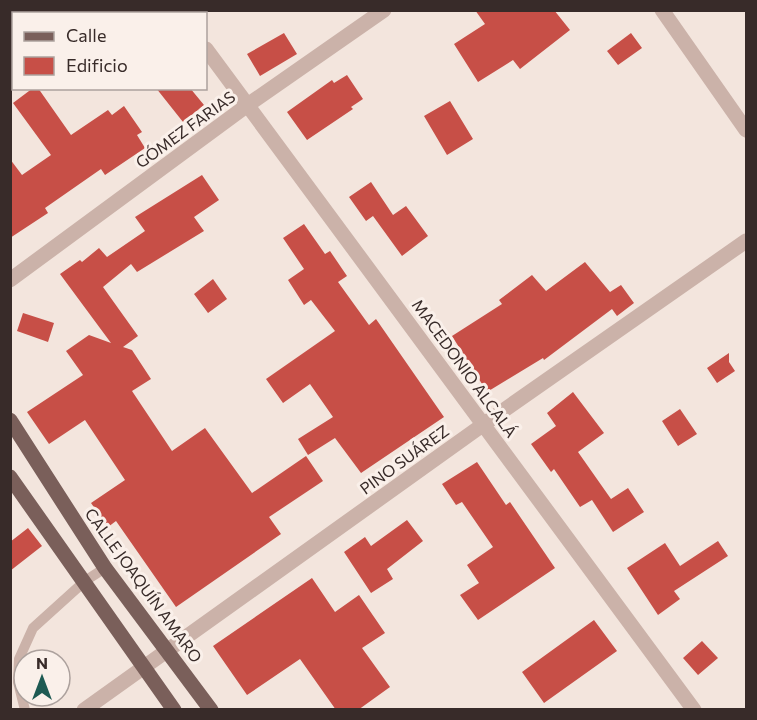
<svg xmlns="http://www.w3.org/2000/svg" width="757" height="720" font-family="Commissioner,sans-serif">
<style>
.building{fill:#c74f47}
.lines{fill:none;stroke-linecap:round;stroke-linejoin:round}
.lane{stroke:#cbb2a9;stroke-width:10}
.street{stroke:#cbb2a9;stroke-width:15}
.primary{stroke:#7a5f5a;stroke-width:15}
.labels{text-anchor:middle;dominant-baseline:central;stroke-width:6;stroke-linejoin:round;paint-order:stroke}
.street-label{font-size:16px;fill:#382b29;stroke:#faf0ea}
</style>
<rect width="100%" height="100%" fill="#f3e5dd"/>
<path class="building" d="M 475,10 L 554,10 L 570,30 L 520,69 L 513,60 L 478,82 L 454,44 L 485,24 Z
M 284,33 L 297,54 L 260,76 L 247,54 Z
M 631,33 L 642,48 L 618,65 L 607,51 Z
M 347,75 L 363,99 L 351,107 L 353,109 L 307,140 L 287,112 L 332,80 L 334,83 Z
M 33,88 L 38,88 L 71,135 L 108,110 L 112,115 L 124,106 L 142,132 L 137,135 L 145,148 L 105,175 L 101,169 L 45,208 L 48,213 L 10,238 L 10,159 L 22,175 L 51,155 L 13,103 Z
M 156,88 L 190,88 L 204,105 L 183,122 Z
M 450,101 L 473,139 L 447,155 L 424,116 Z
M 202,175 L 219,200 L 194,217 L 204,231 L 137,272 L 131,264 L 103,287 L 138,336 L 123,347 L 132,350 L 151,379 L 132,391 L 172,451 L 205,428 L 252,493 L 306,456 L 323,481 L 269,517 L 281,534 L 176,607 L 116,521 L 108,527 L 91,503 L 125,480 L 85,420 L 49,444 L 27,412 L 83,375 L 66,351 L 89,335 L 111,343 L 60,274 L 80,260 L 82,262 L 99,248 L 107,257 L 145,231 L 135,217 Z
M 371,182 L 393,215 L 406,206 L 428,236 L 402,256 L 373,216 L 366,221 L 349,197 Z
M 304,224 L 325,254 L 330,251 L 347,276 L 338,282 L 369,325 L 376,319 L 444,417 L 361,473 L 335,438 L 308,455 L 298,439 L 333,417 L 310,384 L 283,403 L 266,379 L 335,331 L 311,300 L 304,305 L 288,280 L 304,269 L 283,238 Z
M 585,262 L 610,292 L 621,285 L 634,303 L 617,316 L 612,309 L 544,360 L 543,358 L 487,392 L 452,336 L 502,304 L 499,300 L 532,275 L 546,291 Z
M 213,279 L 227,299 L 208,313 L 194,294 Z
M 23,313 L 54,323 L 48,342 L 17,331 Z
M 729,353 L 729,362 L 735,371 L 717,383 L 707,368 Z
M 573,392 L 604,433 L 578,452 L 611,499 L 628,488 L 644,512 L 613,532 L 592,500 L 580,507 L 554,469 L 551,472 L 531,444 L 556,426 L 547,413 Z
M 680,409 L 697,434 L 678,446 L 662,421 Z
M 477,462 L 506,505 L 510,502 L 555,568 L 478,620 L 460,595 L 479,583 L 467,565 L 493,547 L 462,502 L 456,505 L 442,484 Z
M 407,520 L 423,541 L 387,569 L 393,579 L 371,593 L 344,552 L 365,537 L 371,546 Z
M 28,528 L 42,546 L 10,571 L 10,542 Z
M 718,541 L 728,556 L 674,591 L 680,599 L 658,615 L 627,568 L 665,543 L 680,566 Z
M 312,578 L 335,612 L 359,595 L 385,633 L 362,648 L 390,687 L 358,710 L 336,710 L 300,659 L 247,695 L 213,646 Z
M 594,620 L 617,651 L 544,703 L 522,672 Z
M 702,641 L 718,658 L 698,675 L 683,658 Z"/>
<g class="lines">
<path class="lane" d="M 25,710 L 18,682 L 19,659 L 33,628 L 85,581 L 105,568"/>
<path class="street" d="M 176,10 L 178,14
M 662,10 L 746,130
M 206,49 L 694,710
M 10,280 L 249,104 L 384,10
M 84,710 L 484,424 L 746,241"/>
<path class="primary" d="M 10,420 L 105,568 L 211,710
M 10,477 L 174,710"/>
</g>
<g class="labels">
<g class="street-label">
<text transform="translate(185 129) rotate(-36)">GÓMEZ FARIAS</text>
<text transform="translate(465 368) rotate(54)">MACEDONIO ALCALÁ</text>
<text transform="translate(404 459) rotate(-36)">PINO SUÁREZ</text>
<text transform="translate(144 585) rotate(54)">CALLE JOAQUÍN AMARO</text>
</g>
</g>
<rect width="757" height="720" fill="none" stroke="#382b29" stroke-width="24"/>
<rect x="12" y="12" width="195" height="78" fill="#faf0ea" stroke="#aca19d" stroke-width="1.5"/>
<rect x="24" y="32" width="30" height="9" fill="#7a5f5a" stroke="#aca19d" stroke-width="1.5"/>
<text x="66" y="42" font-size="18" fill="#382b29">Calle</text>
<rect x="24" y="57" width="30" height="18" fill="#c74f47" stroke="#aca19d" stroke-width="1.5"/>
<text x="66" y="72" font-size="18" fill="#382b29">Edificio</text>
<g transform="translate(42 678)"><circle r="28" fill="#faf0ea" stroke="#aca19d" stroke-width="1.5"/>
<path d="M0-4.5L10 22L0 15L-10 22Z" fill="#1e5a53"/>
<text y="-9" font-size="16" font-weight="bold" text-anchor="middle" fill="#382b29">N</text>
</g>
</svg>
